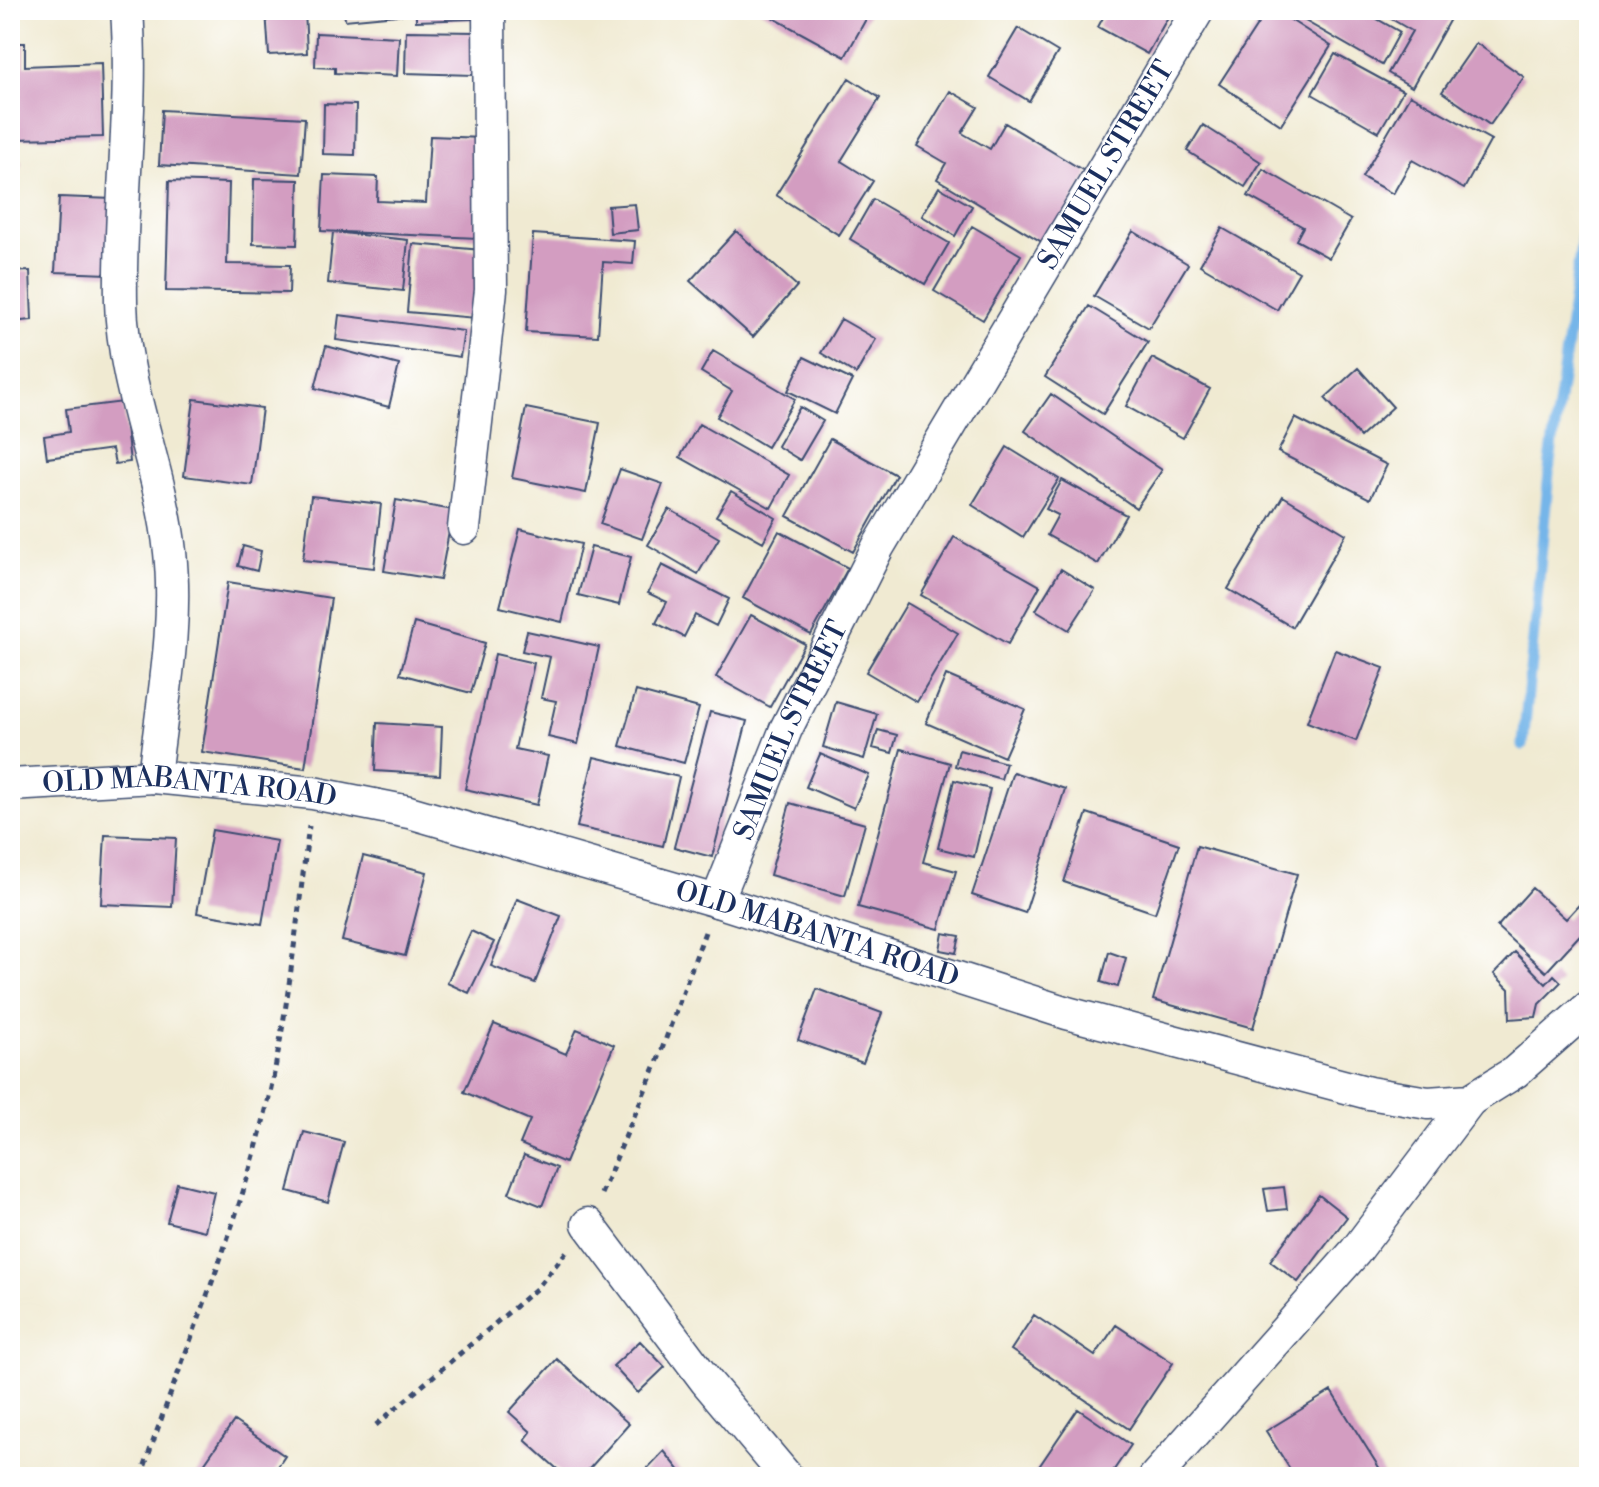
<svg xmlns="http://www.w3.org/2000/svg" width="1599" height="1487" font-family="'Libre Bodoni',serif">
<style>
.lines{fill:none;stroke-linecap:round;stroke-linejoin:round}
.stream{stroke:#74b5e9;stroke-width:11}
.building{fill:#d39dc1}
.street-casing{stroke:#3b4b6f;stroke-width:35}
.path{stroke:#3b4b6f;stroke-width:5;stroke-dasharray:6 6;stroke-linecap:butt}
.street{stroke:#fff;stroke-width:32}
.labels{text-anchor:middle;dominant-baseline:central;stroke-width:6;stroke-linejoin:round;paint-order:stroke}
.street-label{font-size:28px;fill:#1b2f5e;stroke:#fff}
</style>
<rect width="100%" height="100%" fill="#fff"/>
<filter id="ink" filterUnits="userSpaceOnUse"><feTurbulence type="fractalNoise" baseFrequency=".0125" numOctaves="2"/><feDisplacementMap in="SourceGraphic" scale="16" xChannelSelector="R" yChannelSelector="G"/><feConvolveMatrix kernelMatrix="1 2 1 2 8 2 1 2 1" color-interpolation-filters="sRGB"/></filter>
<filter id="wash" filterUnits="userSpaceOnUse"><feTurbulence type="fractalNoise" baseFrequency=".006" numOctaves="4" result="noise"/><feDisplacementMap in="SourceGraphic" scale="32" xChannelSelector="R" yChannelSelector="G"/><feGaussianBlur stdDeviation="1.8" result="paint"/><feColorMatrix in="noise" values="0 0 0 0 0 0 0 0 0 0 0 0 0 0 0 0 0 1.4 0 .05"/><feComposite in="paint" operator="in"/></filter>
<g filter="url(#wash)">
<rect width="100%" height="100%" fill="#f0ead2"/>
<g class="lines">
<path class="stream" d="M 1523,745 L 1550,462 L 1585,219 L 1589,213"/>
</g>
<g id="blocks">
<path class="building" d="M 266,10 L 305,10 L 307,53 L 269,55 Z
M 344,10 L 407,10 L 407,14 L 345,20 Z
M 416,10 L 474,10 L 474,19 L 416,21 Z
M 759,10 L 871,10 L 845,57 Z
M 1107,10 L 1172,10 L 1147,54 L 1098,27 Z
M 1267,10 L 1275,10 L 1331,46 L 1281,125 L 1219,84 Z
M 1286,10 L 1361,10 L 1400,32 L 1382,65 Z
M 1376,10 L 1434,10 L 1450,19 L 1412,87 L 1388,73 L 1412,31 Z
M 1018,28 L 1058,52 L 1029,101 L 989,77 Z
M 406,31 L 475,32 L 474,75 L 405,73 Z
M 316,33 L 399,37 L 397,76 L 335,73 L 335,68 L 315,67 Z
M 12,43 L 25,43 L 25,66 L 101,63 L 103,137 L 15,139 Z
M 1476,43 L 1524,77 L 1490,125 L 1442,92 Z
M 1335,54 L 1403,91 L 1379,132 L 1312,94 Z
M 849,78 L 880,98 L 841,161 L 873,181 L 839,235 L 776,195 Z
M 950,91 L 978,107 L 962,133 L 990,149 L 1005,123 L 1089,174 L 1047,245 L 937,179 L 946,163 L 917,146 Z
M 1410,95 L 1491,140 L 1464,189 L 1412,160 L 1393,194 L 1362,177 Z
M 324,104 L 356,105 L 355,155 L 323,154 Z
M 162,110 L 305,118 L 301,174 L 159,165 Z
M 1203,125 L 1261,162 L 1245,187 L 1187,151 Z
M 430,136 L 483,138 L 478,238 L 321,231 L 324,175 L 378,177 L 377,201 L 426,203 Z
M 10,158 L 22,162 L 11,201 L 10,201 Z
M 1263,169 L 1351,220 L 1329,258 L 1296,240 L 1303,227 L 1248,196 Z
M 254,179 L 299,180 L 297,245 L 253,244 Z
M 169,181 L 229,183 L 227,264 L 290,265 L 289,293 L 166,291 Z
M 939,187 L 972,206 L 955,236 L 922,216 Z
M 59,197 L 113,199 L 109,274 L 55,272 Z
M 873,199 L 949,243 L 925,284 L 850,239 Z
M 635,204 L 638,230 L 610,233 L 608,206 Z
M 972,226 L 1021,255 L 983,320 L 934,291 Z
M 1222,228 L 1299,272 L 1277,310 L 1200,265 Z
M 736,231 L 797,286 L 753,337 L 690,281 Z
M 1133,231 L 1188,264 L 1149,328 L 1094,296 Z
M 333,232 L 408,240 L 403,291 L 328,283 Z
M 533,234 L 635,241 L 633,264 L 603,262 L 598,336 L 526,332 Z
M 413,244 L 482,250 L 476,318 L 407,312 Z
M 30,271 L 32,320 L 10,322 L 10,272 Z
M 1089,306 L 1148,342 L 1103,414 L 1045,377 Z
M 339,315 L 464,331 L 460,357 L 336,340 Z
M 841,319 L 876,339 L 856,374 L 821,353 Z
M 326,346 L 399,365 L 389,407 L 315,388 Z
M 713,351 L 795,399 L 767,447 L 717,417 L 732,391 L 701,372 Z
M 804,357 L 852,380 L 835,414 L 788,391 Z
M 1152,358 L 1210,389 L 1183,438 L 1126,406 Z
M 1358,368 L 1393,407 L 1360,437 L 1325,398 Z
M 1051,394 L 1162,470 L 1136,508 L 1025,431 Z
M 194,399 L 262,408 L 252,485 L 184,476 Z
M 123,402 L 130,462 L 115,464 L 112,449 L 47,458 L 44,436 L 69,432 L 66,409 Z
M 800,407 L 823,421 L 800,460 L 777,446 Z
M 526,408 L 600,423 L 586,493 L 512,478 Z
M 1295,418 L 1387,465 L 1370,499 L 1278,452 Z
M 699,424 L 789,475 L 771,508 L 680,457 Z
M 830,439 L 896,475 L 853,552 L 787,516 Z
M 1007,447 L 1059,479 L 1023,537 L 972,505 Z
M 620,469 L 663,484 L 642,539 L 600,524 Z
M 1062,480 L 1126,515 L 1098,564 L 1047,535 L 1058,515 L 1046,509 Z
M 731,491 L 776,518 L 763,542 L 716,516 Z
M 311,496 L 381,504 L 374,568 L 303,560 Z
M 1283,496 L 1346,534 L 1292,627 L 1228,589 Z
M 396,500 L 453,510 L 440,580 L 384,571 Z
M 669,509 L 719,538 L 698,574 L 648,545 Z
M 520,529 L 581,544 L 562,622 L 500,607 Z
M 779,531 L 848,568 L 811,635 L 743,598 Z
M 954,537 L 1040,586 L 1008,644 L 921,595 Z
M 243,546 L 261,551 L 257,571 L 238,566 Z
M 591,547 L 631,557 L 619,605 L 578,595 Z
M 662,565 L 729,599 L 716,626 L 695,615 L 684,637 L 656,623 L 667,602 L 648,593 Z
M 1061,569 L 1095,590 L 1069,630 L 1036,610 Z
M 228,582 L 331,598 L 305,768 L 202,752 Z
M 907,603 L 958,633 L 917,702 L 866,672 Z
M 751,615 L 805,644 L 770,707 L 716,677 Z
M 414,623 L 485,643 L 471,693 L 400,674 Z
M 527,631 L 599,647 L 578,744 L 548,737 L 556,701 L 541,698 L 550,657 L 522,651 Z
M 1335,650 L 1384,668 L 1356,741 L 1307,722 Z
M 495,654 L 534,663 L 515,749 L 548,756 L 537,805 L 465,789 Z
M 946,675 L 1025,709 L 1004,757 L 926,723 Z
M 636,691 L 699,708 L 684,763 L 620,746 Z
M 836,702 L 877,714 L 864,759 L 823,747 Z
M 710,712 L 747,721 L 712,857 L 674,847 Z
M 377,723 L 442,727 L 440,775 L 375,771 Z
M 878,730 L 897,735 L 892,753 L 873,748 Z
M 901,749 L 950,763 L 923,862 L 956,871 L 939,929 L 858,907 Z
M 959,750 L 1006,763 L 1001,779 L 955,766 Z
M 820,754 L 869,775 L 854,808 L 806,787 Z
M 594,757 L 679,777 L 663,846 L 577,827 Z
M 1013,772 L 1065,789 L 1025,913 L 972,895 Z
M 954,780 L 990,789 L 974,857 L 938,848 Z
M 790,803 L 865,824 L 845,896 L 770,875 Z
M 1087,813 L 1179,844 L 1155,913 L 1064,882 Z
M 212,830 L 277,841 L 262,924 L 197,913 Z
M 105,835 L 176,838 L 172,907 L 101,904 Z
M 1197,846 L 1297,874 L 1253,1028 L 1153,1000 Z
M 363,856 L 427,872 L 405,956 L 342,941 Z
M 1532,888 L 1566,919 L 1589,894 L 1589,925 L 1546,972 L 1497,927 Z
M 517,899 L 561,916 L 535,983 L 491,966 Z
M 471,931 L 494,942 L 469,993 L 447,983 Z
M 943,933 L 960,936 L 956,953 L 940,950 Z
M 1109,952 L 1126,958 L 1118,987 L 1101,982 Z
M 1515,952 L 1546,984 L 1554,975 L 1561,982 L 1539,1004 L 1536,1017 L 1510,1019 L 1509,989 L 1494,974 Z
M 817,989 L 882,1013 L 863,1063 L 798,1040 Z
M 494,1024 L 566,1054 L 577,1029 L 614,1045 L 565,1163 L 520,1144 L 530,1120 L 464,1092 Z
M 304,1132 L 344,1142 L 328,1202 L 288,1191 Z
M 524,1155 L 557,1168 L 542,1206 L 509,1193 Z
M 177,1183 L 214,1192 L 205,1231 L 167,1222 Z
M 1284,1187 L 1287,1209 L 1268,1211 L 1264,1189 Z
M 1319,1195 L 1347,1217 L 1298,1282 L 1270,1261 Z
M 1034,1315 L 1095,1356 L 1116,1325 L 1173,1363 L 1129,1429 L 1011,1350 Z
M 640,1341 L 665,1367 L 638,1393 L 613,1366 Z
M 557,1359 L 629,1424 L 582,1477 L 566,1477 L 525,1440 L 531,1432 L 509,1412 Z
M 1331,1391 L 1385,1477 L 1295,1477 L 1266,1431 Z
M 1078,1409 L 1131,1445 L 1109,1477 L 1032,1477 Z
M 234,1421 L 285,1456 L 271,1477 L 195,1477 Z
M 664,1451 L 685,1477 L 639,1477 Z"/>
</g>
</g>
<g filter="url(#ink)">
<use href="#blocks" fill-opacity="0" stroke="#3b4b6f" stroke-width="2"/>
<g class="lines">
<defs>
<g id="street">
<path d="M 127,10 C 134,105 119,206 121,302 C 123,388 161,467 170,552 C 178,627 162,703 154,777"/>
<path d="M 464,528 L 491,290 L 489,10"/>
<path id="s1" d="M 10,785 L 154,777 L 313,793 L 409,812 L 717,901 L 1067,1013 L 1369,1093 L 1428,1103 L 1470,1100 L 1515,1072 L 1589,1007"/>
<path id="s2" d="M 717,901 L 786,729 L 878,547 L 1198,10"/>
<path d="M 588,1224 L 706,1381 L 787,1477"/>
<path d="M 1155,1477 L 1355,1252 L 1470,1100"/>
</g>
</defs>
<use href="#street" class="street-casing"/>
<path class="path" d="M 601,1194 L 658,1060 L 705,932
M 376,1425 L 537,1288 L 568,1250
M 141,1477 C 180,1360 231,1246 262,1126 C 287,1029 296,926 309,826"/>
<use href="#street" class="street"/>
</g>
</g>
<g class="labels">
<g class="street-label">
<text stroke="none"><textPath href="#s2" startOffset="834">SAMUEL STREET</textPath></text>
<text stroke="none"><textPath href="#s2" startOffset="186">SAMUEL STREET</textPath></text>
<text stroke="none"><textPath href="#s1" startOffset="180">OLD MABANTA ROAD</textPath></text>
<text stroke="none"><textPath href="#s1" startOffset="828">OLD MABANTA ROAD</textPath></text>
</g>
</g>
<rect width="1599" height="1487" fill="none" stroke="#fff" stroke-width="40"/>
</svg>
